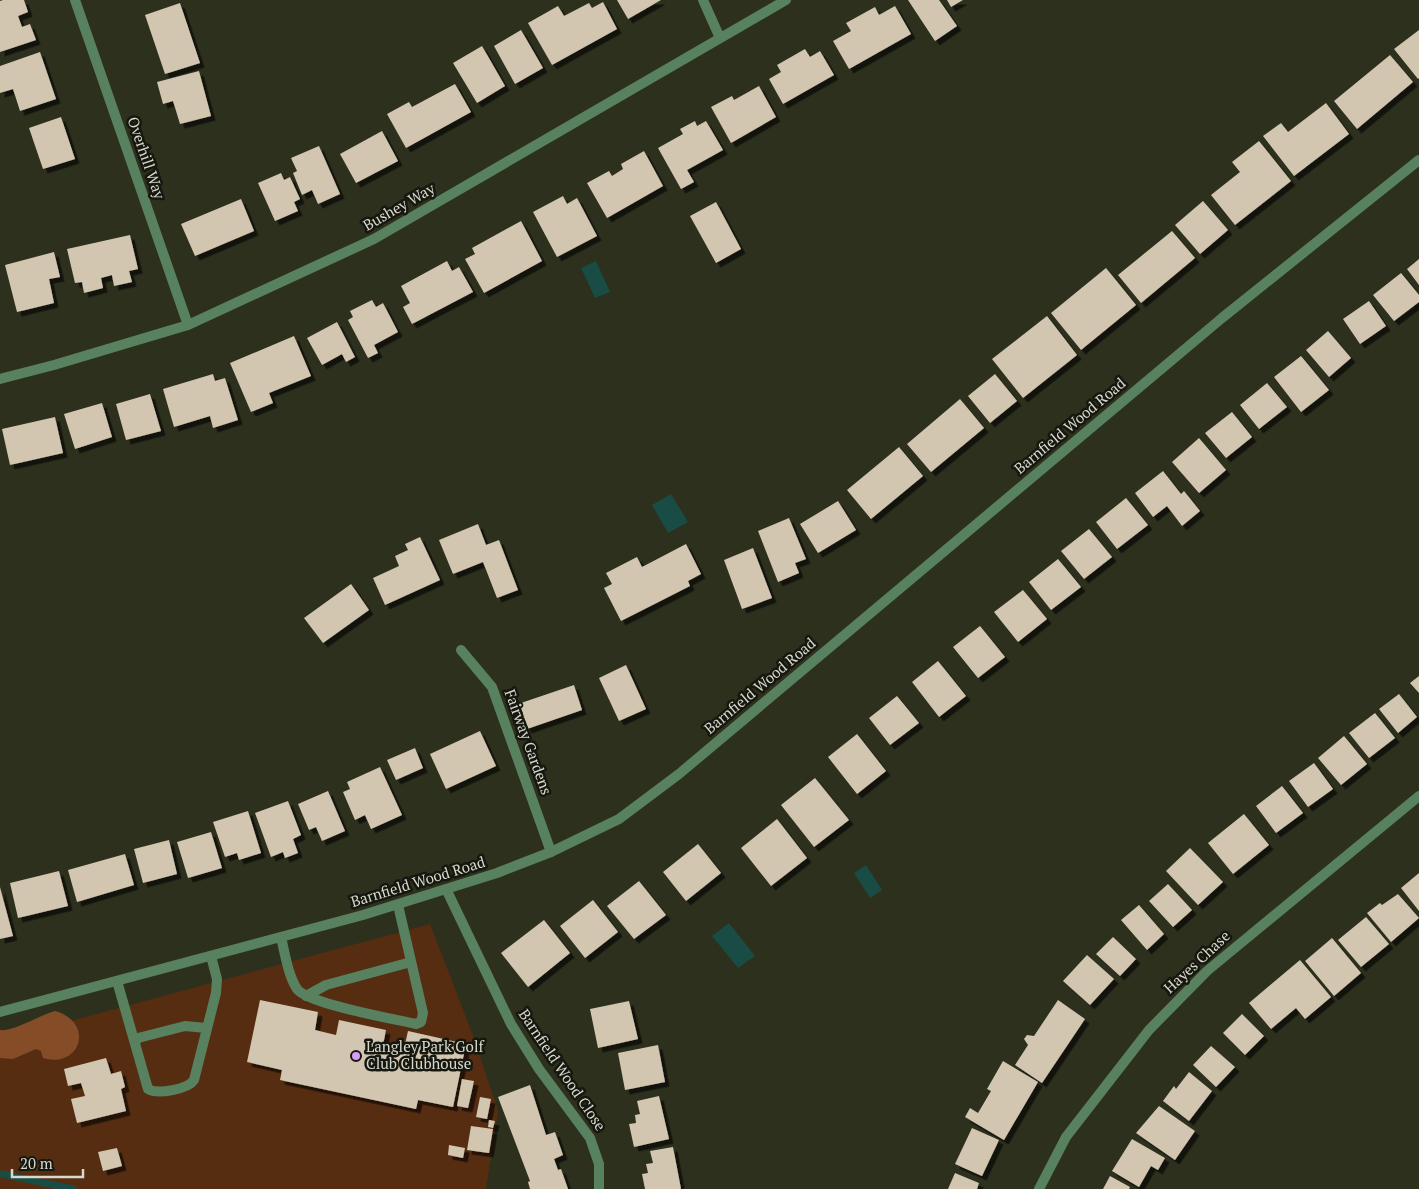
<svg xmlns="http://www.w3.org/2000/svg" width="1419" height="1189" font-family="'PT Serif',serif">
<defs>
<filter id="shadow"><feDropShadow dx="4.5" dy="4.5" stdDeviation="0" flood-color="#0009"/></filter>
</defs>
<rect width="100%" height="100%" fill="#2d301d"/>
<path fill="#572d12" d="M 430,924 L 475,1041 L 498,1111 L 486,1189 L 0,1189 L 0,1040 Z"/>
<path fill="#854c28" d="M 55,1011 C 95,1022 81,1069 43,1058 L 41,1051 L 36,1049 L 13,1059 L 0,1058 L 0,1030 C 13,1032 40,1015 55,1011 Z"/>
<path fill="#194c44" d="M 596,261 L 610,292 L 595,298 L 581,268 Z
M 671,494 L 688,522 L 668,533 L 652,505 Z
M 866,865 L 882,890 L 870,898 L 854,873 Z
M 729,923 L 755,956 L 738,968 L 712,936 Z"/>
<g fill="none" stroke-linecap="round" stroke-linejoin="round">
<path stroke="#194c44" stroke-width="7" d="M 2,1174 L 73,1189"/>
</g>
<path fill="#d2c6b0" filter="url(#shadow)" d="M 3,0 L 24,0 L 28,12 L 18,16 L 22,27 L 30,24 L 36,40 L 0,52 L 0,1 Z
M 617,0 L 661,0 L 628,19 Z
M 908,0 L 939,0 L 957,26 L 935,41 Z
M 947,0 L 963,0 L 951,7 Z
M 603,2 L 617,29 L 552,65 L 528,23 L 558,6 L 564,16 L 589,3 L 592,8 Z
M 180,3 L 200,63 L 165,74 L 145,15 Z
M 895,6 L 911,34 L 849,69 L 833,41 L 851,31 L 846,23 L 875,7 L 879,15 Z
M 521,30 L 543,68 L 515,84 L 494,46 Z
M 1419,30 L 1419,78 L 1418,79 L 1394,49 Z
M 482,46 L 505,86 L 477,103 L 453,63 Z
M 805,49 L 810,57 L 820,51 L 834,75 L 783,104 L 769,79 L 781,72 L 777,65 Z
M 40,52 L 56,99 L 20,111 L 13,89 L 0,93 L 0,66 Z
M 1390,55 L 1413,82 L 1357,129 L 1334,101 Z
M 199,71 L 211,116 L 180,124 L 173,101 L 163,104 L 157,82 Z
M 455,84 L 471,112 L 406,148 L 387,114 L 409,102 L 412,107 Z
M 759,86 L 776,117 L 731,143 L 711,107 L 732,96 L 734,100 Z
M 1326,103 L 1349,134 L 1294,176 L 1263,136 L 1281,123 L 1288,132 Z
M 61,117 L 75,159 L 43,169 L 29,128 Z
M 695,121 L 697,126 L 706,121 L 723,150 L 687,170 L 694,182 L 681,189 L 658,148 L 683,134 L 680,129 Z
M 382,131 L 398,161 L 356,183 L 340,154 Z
M 1259,141 L 1291,181 L 1235,225 L 1211,195 L 1240,172 L 1232,162 Z
M 319,146 L 340,194 L 318,204 L 312,190 L 302,195 L 293,173 L 297,171 L 291,158 Z
M 644,151 L 663,186 L 607,218 L 587,183 L 609,171 L 612,176 L 623,169 L 621,164 Z
M 281,173 L 284,180 L 290,177 L 300,199 L 294,202 L 298,211 L 275,221 L 258,183 Z
M 563,196 L 567,204 L 577,198 L 597,236 L 557,257 L 533,212 Z
M 241,199 L 254,231 L 195,256 L 181,224 Z
M 1203,201 L 1228,230 L 1200,254 L 1175,225 Z
M 716,202 L 741,249 L 716,263 L 690,216 Z
M 521,221 L 542,261 L 484,293 L 465,259 L 475,254 L 472,248 Z
M 1172,231 L 1195,258 L 1141,303 L 1118,275 Z
M 130,235 L 138,269 L 129,271 L 132,282 L 114,286 L 112,275 L 101,278 L 103,288 L 84,293 L 82,282 L 75,283 L 67,249 Z
M 54,252 L 60,277 L 49,279 L 54,303 L 17,312 L 5,265 Z
M 1419,259 L 1419,285 L 1407,269 Z
M 447,261 L 452,271 L 459,267 L 473,292 L 412,324 L 403,307 L 410,303 L 401,286 Z
M 1106,268 L 1136,305 L 1081,350 L 1051,313 Z
M 1401,273 L 1419,295 L 1419,302 L 1394,321 L 1373,295 Z
M 372,300 L 376,307 L 383,303 L 398,332 L 374,345 L 378,353 L 368,358 L 348,320 L 353,317 L 350,311 Z
M 1369,301 L 1386,326 L 1360,344 L 1343,319 Z
M 1047,316 L 1077,355 L 1023,398 L 992,359 Z
M 337,322 L 355,357 L 346,362 L 342,354 L 322,365 L 307,338 Z
M 1328,331 L 1351,358 L 1329,377 L 1306,350 Z
M 294,336 L 311,376 L 269,393 L 273,403 L 251,412 L 230,363 Z
M 1301,356 L 1329,390 L 1301,412 L 1274,377 Z
M 213,374 L 215,381 L 225,378 L 238,420 L 213,428 L 210,416 L 174,427 L 163,389 Z
M 995,374 L 1017,401 L 990,423 L 968,396 Z
M 1267,383 L 1287,407 L 1259,429 L 1240,405 Z
M 150,394 L 161,431 L 126,440 L 116,404 Z
M 960,399 L 984,428 L 931,472 L 907,444 Z
M 102,403 L 112,437 L 75,449 L 64,414 Z
M 1232,412 L 1252,437 L 1226,458 L 1205,433 Z
M 55,417 L 63,453 L 10,465 L 2,429 Z
M 1199,438 L 1226,470 L 1199,493 L 1172,462 Z
M 899,447 L 923,476 L 871,519 L 847,490 Z
M 1163,471 L 1181,494 L 1184,491 L 1200,511 L 1182,526 L 1167,506 L 1153,517 L 1135,493 Z
M 1126,498 L 1148,525 L 1117,549 L 1096,522 Z
M 838,501 L 856,530 L 818,553 L 800,524 Z
M 789,518 L 806,559 L 795,563 L 799,573 L 778,582 L 758,531 Z
M 478,524 L 486,545 L 499,540 L 518,590 L 497,598 L 483,562 L 453,574 L 439,540 Z
M 1089,529 L 1112,557 L 1084,579 L 1061,551 Z
M 420,537 L 440,580 L 385,605 L 373,578 L 399,566 L 395,556 L 408,550 L 405,544 Z
M 686,544 L 701,574 L 688,581 L 690,586 L 621,621 L 604,588 L 612,584 L 606,573 L 637,557 L 642,567 Z
M 753,548 L 772,598 L 742,609 L 724,560 Z
M 1058,559 L 1081,587 L 1051,610 L 1029,582 Z
M 351,584 L 369,610 L 323,643 L 304,618 Z
M 1023,590 L 1047,619 L 1018,642 L 994,612 Z
M 980,626 L 1005,657 L 978,678 L 953,647 Z
M 938,661 L 966,696 L 939,717 L 912,682 Z
M 626,665 L 646,709 L 619,721 L 599,678 Z
M 1419,676 L 1419,693 L 1410,683 Z
M 574,685 L 582,710 L 527,729 L 518,704 Z
M 1399,694 L 1417,717 L 1398,733 L 1379,709 Z
M 897,696 L 919,723 L 890,745 L 869,718 Z
M 1375,713 L 1395,738 L 1369,758 L 1349,733 Z
M 480,731 L 496,766 L 446,789 L 430,754 Z
M 857,734 L 886,771 L 857,794 L 828,757 Z
M 1344,736 L 1367,764 L 1341,785 L 1318,758 Z
M 415,748 L 423,768 L 396,780 L 387,760 Z
M 1314,763 L 1333,789 L 1308,807 L 1289,781 Z
M 380,767 L 402,815 L 371,829 L 365,815 L 355,820 L 343,792 L 350,789 L 347,782 Z
M 815,778 L 849,820 L 814,847 L 781,805 Z
M 1282,786 L 1303,813 L 1276,833 L 1256,806 Z
M 328,791 L 345,831 L 322,841 L 316,827 L 309,830 L 298,804 Z
M 288,801 L 301,835 L 293,839 L 298,853 L 285,858 L 283,852 L 271,857 L 255,813 Z
M 248,811 L 261,853 L 239,860 L 237,853 L 225,857 L 213,822 Z
M 1244,814 L 1269,845 L 1233,874 L 1208,843 Z
M 777,819 L 807,858 L 771,886 L 741,848 Z
M 211,832 L 222,868 L 188,878 L 177,842 Z
M 169,840 L 177,874 L 143,883 L 134,849 Z
M 698,844 L 721,873 L 686,901 L 663,872 Z
M 1190,848 L 1223,882 L 1198,905 L 1166,871 Z
M 125,854 L 134,885 L 77,902 L 68,870 Z
M 59,871 L 68,906 L 18,918 L 10,883 Z
M 1419,873 L 1419,911 L 1401,888 Z
M 639,881 L 666,915 L 634,939 L 607,906 Z
M 1168,884 L 1192,910 L 1173,927 L 1149,901 Z
M 0,887 L 13,936 L 0,939 Z
M 1398,894 L 1419,918 L 1391,942 L 1367,913 L 1380,903 L 1382,905 Z
M 593,900 L 618,932 L 585,958 L 560,926 Z
M 1139,905 L 1164,934 L 1147,950 L 1121,920 Z
M 1366,917 L 1389,944 L 1361,967 L 1338,940 Z
M 544,920 L 570,953 L 528,987 L 501,953 Z
M 1113,937 L 1136,959 L 1120,976 L 1096,954 Z
M 1332,938 L 1361,973 L 1334,996 L 1305,961 Z
M 1087,955 L 1114,979 L 1090,1005 L 1063,981 Z
M 1300,960 L 1331,997 L 1305,1019 L 1296,1008 L 1271,1029 L 1249,1003 Z
M 260,1000 L 318,1012 L 315,1030 L 336,1035 L 339,1020 L 386,1030 L 383,1045 L 404,1049 L 408,1031 L 466,1044 L 453,1107 L 418,1100 L 416,1109 L 280,1080 L 282,1070 L 247,1062 Z
M 1058,1000 L 1085,1019 L 1042,1083 L 1015,1065 L 1028,1045 L 1024,1039 L 1027,1035 L 1034,1036 Z
M 629,1001 L 638,1039 L 598,1048 L 590,1009 Z
M 1242,1014 L 1264,1036 L 1245,1055 L 1223,1033 Z
M 658,1045 L 665,1082 L 625,1090 L 618,1053 Z
M 1211,1046 L 1235,1067 L 1216,1087 L 1193,1065 Z
M 106,1058 L 111,1074 L 121,1071 L 125,1087 L 121,1089 L 126,1111 L 77,1123 L 71,1099 L 85,1096 L 81,1083 L 68,1086 L 64,1069 Z
M 1003,1061 L 1038,1082 L 1004,1140 L 965,1117 L 970,1108 L 978,1113 L 991,1091 L 987,1089 Z
M 1189,1072 L 1212,1091 L 1189,1121 L 1163,1101 L 1174,1086 L 1176,1089 Z
M 462,1079 L 474,1081 L 468,1108 L 457,1106 Z
M 530,1085 L 546,1135 L 555,1132 L 563,1155 L 554,1159 L 558,1170 L 561,1169 L 568,1189 L 530,1189 L 528,1182 L 530,1181 L 498,1097 Z
M 659,1096 L 669,1139 L 634,1147 L 629,1124 L 636,1123 L 635,1115 L 640,1114 L 637,1101 Z
M 480,1097 L 491,1099 L 487,1119 L 476,1117 Z
M 1159,1106 L 1195,1131 L 1175,1160 L 1136,1133 Z
M 489,1120 L 495,1121 L 493,1128 L 488,1127 Z
M 471,1126 L 493,1129 L 489,1153 L 467,1150 Z
M 972,1128 L 999,1140 L 982,1176 L 955,1164 Z
M 1132,1139 L 1165,1158 L 1158,1170 L 1151,1166 L 1139,1187 L 1112,1171 Z
M 449,1145 L 465,1148 L 463,1158 L 448,1155 Z
M 673,1147 L 681,1189 L 645,1189 L 642,1174 L 648,1173 L 646,1164 L 653,1163 L 650,1151 Z
M 117,1148 L 122,1166 L 103,1171 L 98,1152 Z
M 955,1173 L 979,1183 L 977,1189 L 948,1189 Z
M 1110,1176 L 1130,1187 L 1129,1189 L 1103,1189 Z"/>
<g fill="none" stroke-linecap="round" stroke-linejoin="round">
<path stroke="#58815f" stroke-width="10" d="M 281,937 C 285,954 288,975 297,989 C 308,1004 394,1019 416,1024 L 421,1022 L 423,1013 L 398,905
M 117,981 L 148,1089 C 158,1095 188,1089 194,1080 L 216,993 L 217,979 L 211,956
M 306,996 L 326,985 L 411,962
M 135,1043 L 138,1038 L 185,1026 L 206,1028"/>
<path stroke="#58815f" stroke-width="10" d="M 75,0 L 188,325
M 703,0 L 720,38
M 0,379 L 54,365 L 188,325 L 374,239 L 786,0
M 461,650 L 492,687 L 551,852
M 447,891 L 511,1024 L 539,1069 L 590,1138 L 599,1164 L 599,1189
M 1039,1189 L 1066,1137 L 1149,1030 L 1207,971 L 1419,796"/>
<path stroke="#58815f" stroke-width="10" d="M 0,1012 L 363,915 L 497,873 L 551,852 L 619,819 L 679,774 L 1222,318 L 1419,160"/>
</g>
<circle fill="#d79bf9" stroke="#16170f" stroke-width="2" cx="356" cy="1056" r="5"/>
<g text-anchor="middle" stroke-width="5" stroke-linejoin="round" paint-order="stroke">
<g font-size="15" fill="#d7d9cd" stroke="#16170f">
<text transform="translate(146 158) rotate(71)" y="5">Overhill Way</text>
<text transform="translate(399 207) rotate(-30)" y="5">Bushey Way</text>
<text transform="translate(1070 426) rotate(-40)" y="5">Barnfield Wood Road</text>
<text transform="translate(760 686) rotate(-40)" y="5">Barnfield Wood Road</text>
<text transform="translate(528 742) rotate(70)" y="5">Fairway Gardens</text>
<text transform="translate(418 882) rotate(-17)" y="5">Barnfield Wood Road</text>
<text transform="translate(1197 962) rotate(-43)" y="5">Hayes Chase</text>
<text transform="translate(562 1070) rotate(56)" y="5">Barnfield Wood Close</text>
</g>
<g font-size="15" fill="#d7d9cd" stroke="#16170f" text-anchor="start">
<text x="366" y="1052">Langley Park Golf<tspan x="366" dy="17">Club Clubhouse</tspan></text>
</g>
</g>
<path d="M12 1169v8h71v-8" fill="none" stroke="#d7d9cd" stroke-width="2.5"/>
<text x="20" y="1169" font-size="15" fill="#d7d9cd" stroke="#16170f" stroke-width="4" paint-order="stroke">20 m</text>
</svg>
